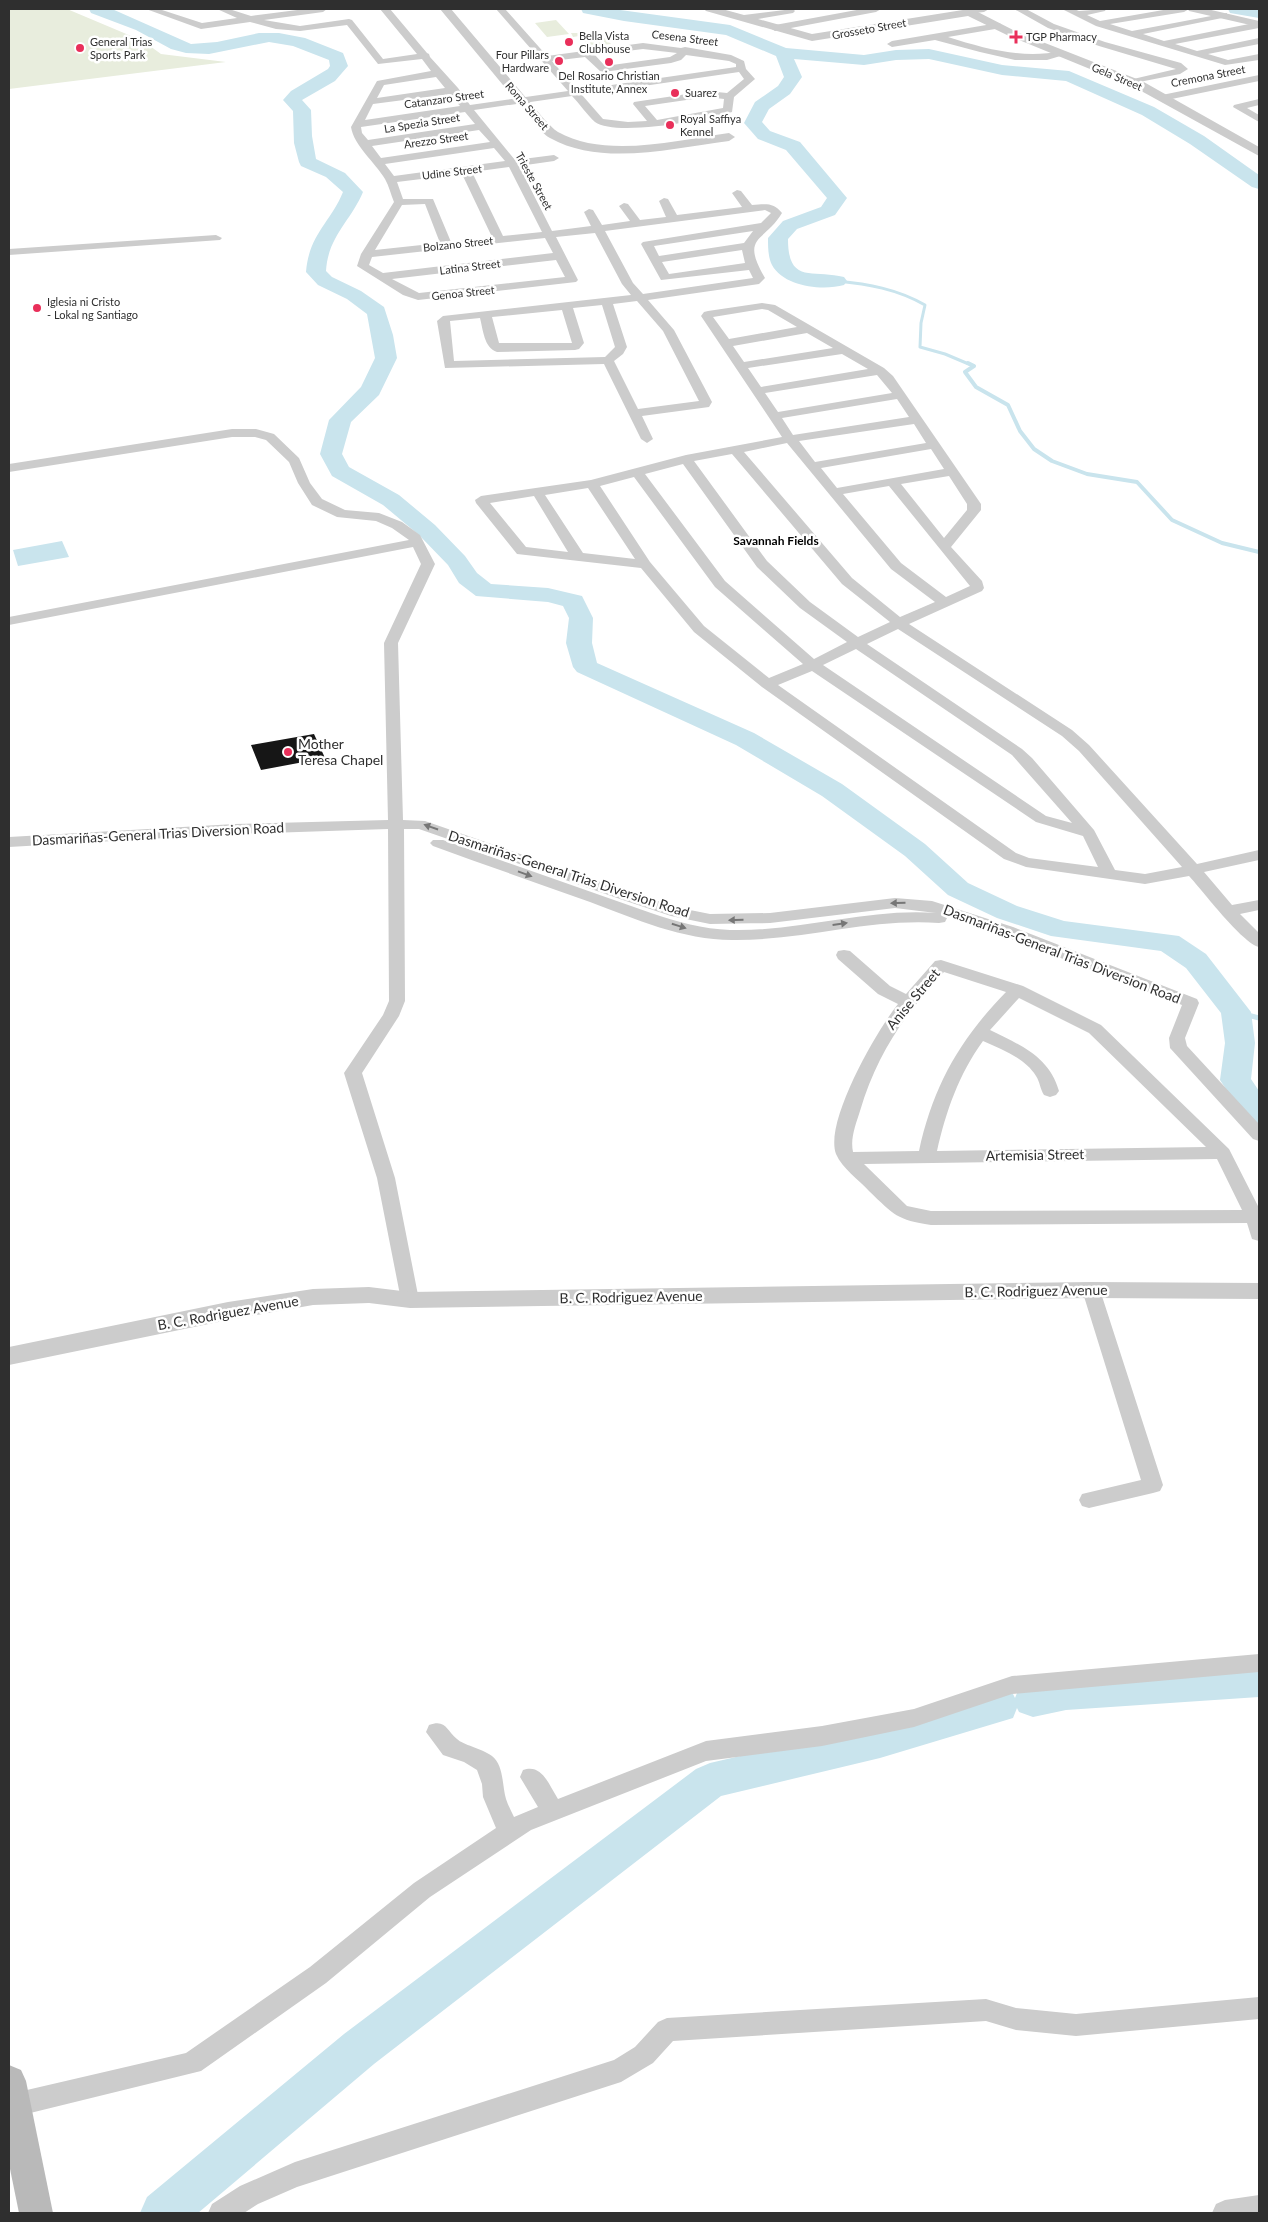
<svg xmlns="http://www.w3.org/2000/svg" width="1268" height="2222" font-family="Lato,sans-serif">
<rect width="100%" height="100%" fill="#fff"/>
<path fill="#e8eddd" d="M 9,9 L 67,9 L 143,41 L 161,54 L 226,62 L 9,89 Z
M 556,20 L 569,34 L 547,37 L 535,23 Z
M 571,33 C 586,33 601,31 611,44 L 589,46 L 579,36 L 573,37 Z"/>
<path fill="#c9e4ed" d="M 62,541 L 69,557 L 18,566 L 13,550 Z"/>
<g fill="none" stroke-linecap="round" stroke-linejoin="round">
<path stroke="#c9e4ed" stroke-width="3" d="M 837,281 C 868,284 897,289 925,305 L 921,323 L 920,347 L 945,354 L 971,365"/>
<path stroke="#c9e4ed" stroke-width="4" d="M 968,363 L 974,366 L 965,372 L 976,387 L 1008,405 L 1020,431 L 1034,449 L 1052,461 L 1087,474 L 1137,482 L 1172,520 L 1222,543 L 1259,552"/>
<path stroke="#c9e4ed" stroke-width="5" d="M 1236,1012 L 1259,1018"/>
<path fill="#c9e4ed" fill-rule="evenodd" d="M 89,9 L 112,9 L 191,44 L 217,42 L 259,33 L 279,33 L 305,38 L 343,53 L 348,66 L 335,81 L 302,100 L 311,110 L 312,136 L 316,159 L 345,173 L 363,192 C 351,221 328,236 326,271 L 332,277 L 361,291 L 384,307 L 393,335 L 397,358 L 379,395 L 351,422 L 342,454 L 349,467 L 399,495 L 435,525 L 465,556 L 477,573 L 491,584 L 548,588 L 582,596 L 593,618 L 592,643 L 597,663 L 754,733 L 842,784 L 925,844 L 968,883 L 1017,906 L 1064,921 L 1179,936 L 1206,954 L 1251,1012 L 1255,1043 L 1251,1079 L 1259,1091 L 1259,1125 L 1248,1122 L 1220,1080 L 1225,1043 L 1221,1013 L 1186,968 L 1161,951 L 1051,936 L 997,918 L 948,895 L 905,856 L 822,796 L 736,745 L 577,672 L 573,667 L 566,643 L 569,618 L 563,606 L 548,602 L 476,596 L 459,583 L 448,565 L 419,535 L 383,505 L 332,476 L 320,454 L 329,420 L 361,387 L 375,358 L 367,314 L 347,299 L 318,285 L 306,272 C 309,234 331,222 343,192 L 326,177 L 301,166 L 299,162 L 294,143 L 293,111 L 283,100 L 291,91 L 328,69 L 330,66 L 329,60 L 293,46 L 269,42 L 209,54 L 186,53 L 171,49 L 136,30 L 91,13 Z
M 581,9 L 613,9 L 730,25 L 786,48 L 864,55 L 896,50 L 929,49 L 1002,65 L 1069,71 L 1154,107 L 1204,136 L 1259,175 L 1259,189 L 1252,187 L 1190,144 L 1142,115 L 1066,81 L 1002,75 L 929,59 L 896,60 L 864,65 L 794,59 L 802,77 L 790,94 L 769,109 L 762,122 L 770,131 L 800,142 L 847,198 L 835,215 L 797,229 L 788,239 C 788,285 813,269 844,277 L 847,281 L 844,285 C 823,291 784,287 772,265 C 768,257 768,247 768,238 L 783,221 L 821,207 L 827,198 L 786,150 L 758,139 L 744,123 L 755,102 L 778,86 L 784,77 L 776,56 L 726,35 L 624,21 L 583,13 Z
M 1228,9 L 1259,9 L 1259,18 L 1230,13 Z
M 1259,1665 L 1259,1697 L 1066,1710 L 1033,1717 L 1019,1712 L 1017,1708 L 1013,1718 L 880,1758 L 721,1796 L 374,2064 L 198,2213 L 140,2213 L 147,2197 L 344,2034 L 696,1769 L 710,1763 L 880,1724 L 999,1689 L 1013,1694 L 1015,1698 L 1019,1688 L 1066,1676 Z"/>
</g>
<path fill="#161616" d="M 314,734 L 325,758 L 261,770 L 251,745 Z"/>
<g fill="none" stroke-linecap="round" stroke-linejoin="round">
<path fill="#ccc" fill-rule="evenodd" d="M 146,9 L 159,9 L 202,23 L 237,18 L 217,9 L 229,9 L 251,16 L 305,9 L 327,9 L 323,12 L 264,20 L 300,26 L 349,19 L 352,20 L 383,59 L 417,54 L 380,9 L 390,9 L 427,53 L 429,54 L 430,57 L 458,88 L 470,105 L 568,91 L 496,9 L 505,9 L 547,56 L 643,43 L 681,48 L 685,47 L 731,55 L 744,61 L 746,69 L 755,79 L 734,97 L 732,112 C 708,120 615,137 595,122 C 587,115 580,104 572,96 L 474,110 L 515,160 L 554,155 L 559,158 L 554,161 L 519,166 L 552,231 L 591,226 L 584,212 L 589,209 L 593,210 L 602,225 L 630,221 L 619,206 L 624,203 L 628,204 L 640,220 L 666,217 L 659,201 L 664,198 L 668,199 L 677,215 L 742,207 L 732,193 L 737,190 L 741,191 L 752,205 C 765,204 774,202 782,213 C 764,243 740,235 765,278 L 759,284 L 648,300 L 674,330 L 712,402 L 709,407 L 642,416 L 653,439 L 647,443 L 641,439 L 604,364 L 445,368 L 437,321 L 443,316 L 631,295 L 622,284 L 595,233 L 556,237 L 578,280 L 576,282 L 418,300 L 403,295 L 357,266 L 361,254 L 394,202 C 391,195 389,186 385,179 C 375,162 354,146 351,127 L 377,81 L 431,71 L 422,59 L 378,64 L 347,25 L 300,31 L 276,29 L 250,22 L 201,29 ZM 643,49 L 677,53 L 670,57 L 605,66 L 595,55 ZM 686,55 L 729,61 L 736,64 L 736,67 L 577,90 L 552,61 L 585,57 L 600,71 L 603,72 L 671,63 L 681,60 ZM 739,72 L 744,79 L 727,93 L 707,91 L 634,102 L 633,104 L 647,121 L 628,122 L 603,119 L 582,95 ZM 436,77 L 445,88 L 377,98 L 384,85 ZM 450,94 L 460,106 L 365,120 L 373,104 ZM 707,97 L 724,99 L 723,108 L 657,120 L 645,106 ZM 465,112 L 475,124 L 368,140 L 362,133 L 361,127 ZM 479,130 L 490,142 L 381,158 L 372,146 ZM 494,148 L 505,161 L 394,176 L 385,164 ZM 509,167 L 542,232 L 503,236 L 472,172 ZM 462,174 L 492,237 L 451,242 L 433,199 L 403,199 L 397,182 ZM 425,204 L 440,243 L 375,250 L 402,205 ZM 765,210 L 771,213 L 761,223 L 643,242 L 641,244 L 661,280 L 749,270 L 753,278 L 643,294 L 633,283 L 605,231 ZM 753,231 L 744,243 L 659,256 L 654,246 ZM 545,238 L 553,253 L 383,273 L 369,265 L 372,257 ZM 742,250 L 745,263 L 669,274 L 662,262 ZM 556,260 L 565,277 L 419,293 L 392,279 ZM 637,301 L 663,331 L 699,401 L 638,409 L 614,361 L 623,354 L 627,347 L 613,304 ZM 602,305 L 615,347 L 605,357 L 454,361 L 450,321 L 480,318 C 483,329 484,348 497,352 L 575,350 L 579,349 L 584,343 L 573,308 ZM 562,310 L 572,343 L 499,343 L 492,317 Z
M 862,9 L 881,9 L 876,12 L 775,31 L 770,28 L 775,25 Z
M 972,9 L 989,9 L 984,12 L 967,14 L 967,10 Z
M 1014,9 L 1026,9 L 1054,24 L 1105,42 L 1181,63 L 1188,69 L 1180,74 L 1129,84 L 1129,80 L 1176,69 L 1099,46 L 1048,28 Z
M 1062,9 L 1074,9 L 1079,11 L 1106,9 L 1105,11 L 1087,15 L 1100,21 L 1169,9 L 1189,9 L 1184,12 L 1110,24 L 1132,31 L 1227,13 L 1227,17 L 1143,34 L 1164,41 L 1259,22 L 1259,28 L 1175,44 L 1197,51 L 1259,38 L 1259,44 L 1208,54 L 1228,60 L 1259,54 L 1259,60 L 1225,65 L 1096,26 Z
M 998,23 L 1001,24 L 1001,28 L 948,37 C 986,49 1022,59 1062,51 L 1067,54 L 1047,60 L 1015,60 L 980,52 L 935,40 L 892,47 L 887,44 L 892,41 Z
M 1259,75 L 1259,81 L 1162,101 L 1157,98 L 1162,95 Z
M 1259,99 L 1259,105 L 1247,108 L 1259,115 L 1259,122 L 1233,107 L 1234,105 Z
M 216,235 L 222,238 L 220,240 L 9,255 L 9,249 Z
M 762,303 L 775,305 L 884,368 L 893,376 L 981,504 L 981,510 L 951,547 L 982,581 L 984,588 L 982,591 L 909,624 L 1072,730 L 1089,745 L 1197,864 L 1259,850 L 1259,860 L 1204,872 L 1232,905 L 1259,900 L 1259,910 L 1240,914 L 1259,933 L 1259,947 C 1242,943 1203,891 1189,876 L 1145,884 L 1026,867 L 1004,859 L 762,687 L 694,632 L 641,568 L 517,554 L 476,503 L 475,500 L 481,496 L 591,480 L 686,455 L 782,437 L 701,316 L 704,312 L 708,311 ZM 762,309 L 768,310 L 797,327 L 729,339 L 713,317 ZM 807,333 L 833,348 L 744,362 L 733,346 ZM 842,354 L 868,369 L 761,387 L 748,368 ZM 877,375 L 892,393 L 778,412 L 765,393 ZM 897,399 L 909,417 L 793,435 L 782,418 ZM 914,424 L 926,443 L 815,462 L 799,441 ZM 787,443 L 891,569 L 935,602 L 900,617 L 852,578 L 744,452 ZM 931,449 L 944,469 L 837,488 L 821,468 ZM 732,454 L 842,584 L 890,622 L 858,637 L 810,602 L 767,561 L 694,461 ZM 683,464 L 757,567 L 800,608 L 847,642 L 814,659 L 725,581 L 645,474 ZM 949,476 L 967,504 L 967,510 L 944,538 L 901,484 ZM 634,477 L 715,587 L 803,664 L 769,678 L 704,626 L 650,562 L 600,486 ZM 889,486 L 970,586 L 946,597 L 901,563 L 843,494 ZM 588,488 L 635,559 L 583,553 L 545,495 ZM 534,496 L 568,552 L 526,547 L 490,503 ZM 898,629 L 1062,736 L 1079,751 L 1182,867 L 1145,874 L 1115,870 L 1094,830 L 1032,758 L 1022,749 L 867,644 ZM 856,649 L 1012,755 L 1072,823 L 1046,816 L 823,665 ZM 812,671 L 1036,822 L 1083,836 L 1098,867 L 1029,858 L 1016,853 L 778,685 Z
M 232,429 L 256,429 L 274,434 L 299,458 L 310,483 L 322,499 L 345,510 L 379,513 L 402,522 L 420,535 L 435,564 L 398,643 L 403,820 L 425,821 L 632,893 L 680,908 L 710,914 L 770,913 L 895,898 L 932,901 L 1013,927 L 1197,999 L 1199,1003 L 1185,1038 L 1187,1046 L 1259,1124 L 1259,1141 L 1253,1139 L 1170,1048 L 1169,1038 L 1182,1005 L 1001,935 L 946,916 L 947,918 L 945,922 L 939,923 C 869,918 802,941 732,940 C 683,940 635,919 590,902 C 537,883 485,865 433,846 L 430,843 L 433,840 L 443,840 L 651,913 C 677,922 703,929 730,930 C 799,932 866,908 936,913 L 895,908 L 770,923 L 710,924 L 671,916 L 620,899 L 419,829 L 404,829 L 405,1001 L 399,1016 L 362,1073 L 395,1178 L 419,1300 L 417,1305 L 410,1307 L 403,1305 L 401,1300 L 377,1178 L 344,1073 L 383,1015 L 389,1001 L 388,829 L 235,834 L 9,847 L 9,837 L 235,824 L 388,820 L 384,643 L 421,564 L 413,547 L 9,625 L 9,617 L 409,540 L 392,528 L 376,521 L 337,517 L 312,505 L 298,483 L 289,462 L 266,440 L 255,437 L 232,437 L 9,472 L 9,464 Z
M 844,950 L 850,951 L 890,986 L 906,994 L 935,961 L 941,960 L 1023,986 L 1101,1025 L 1229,1149 L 1259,1208 L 1259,1241 L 1252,1239 L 1247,1223 L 931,1225 C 897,1220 894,1215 869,1191 C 859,1180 842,1168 836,1154 C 824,1122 877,1030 898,1004 L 878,994 L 838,959 L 836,955 L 838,951 ZM 944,972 L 1006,992 C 960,1039 933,1086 919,1151 L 853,1152 C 850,1138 856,1124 860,1111 C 877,1054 904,1015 944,972 ZM 1019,998 L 1089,1033 L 1206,1147 L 937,1151 C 946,1111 959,1074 983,1041 C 1001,1049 1025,1058 1036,1076 C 1040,1082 1040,1089 1044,1095 L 1050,1097 L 1056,1095 L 1059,1091 C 1049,1056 1020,1045 990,1030 ZM 1217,1159 L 1242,1210 L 931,1211 L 907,1206 L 864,1164 Z
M 1091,1283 L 1098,1285 L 1100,1290 L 1163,1485 L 1160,1491 L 1153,1493 L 1089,1508 L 1082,1506 L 1079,1500 L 1082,1494 L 1141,1480 L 1082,1290 L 1084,1285 Z
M 1259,1654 L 1259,1672 L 1012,1694 L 914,1727 L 822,1746 L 706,1761 L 531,1830 L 430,1897 L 326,1983 L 201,2071 L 14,2117 L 9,2115 L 9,2095 L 14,2093 L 186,2053 L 310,1967 L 414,1883 L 496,1828 L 483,1797 L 482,1784 L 477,1770 L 464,1762 L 443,1755 L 426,1732 L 429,1725 C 446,1719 446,1730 457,1739 C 463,1745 481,1748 492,1756 C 504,1765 502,1786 506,1799 C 508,1805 511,1811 514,1817 L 538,1807 L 520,1777 L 523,1770 C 542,1763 549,1785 558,1799 L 706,1741 L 822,1726 L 914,1709 L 1012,1676 Z
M 1259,1997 L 1259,2019 L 1076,2036 L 1016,2030 L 986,2021 L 673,2041 L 653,2063 L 621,2082 L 297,2187 L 258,2204 L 244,2213 L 208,2213 L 212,2204 L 240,2186 L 295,2162 L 614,2060 L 635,2047 L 658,2022 L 667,2018 L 986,1999 L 1016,2008 L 1076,2014 Z
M 1259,2195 L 1259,2213 L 1212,2213 L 1216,2204 L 1225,2200 Z"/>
<path fill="#ccc" fill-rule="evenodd" d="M 440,9 L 451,9 L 544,119 C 549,124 553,129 558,132 C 605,159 679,140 729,133 L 735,137 L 729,141 C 673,148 602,167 550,138 C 544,135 540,129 536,125 Z
M 704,9 L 722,9 L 744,15 L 793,9 L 795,11 L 793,13 L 758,19 L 812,34 L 969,9 L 974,10 L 1017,32 L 1142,81 L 1259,147 L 1259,156 L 1134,87 L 1009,36 L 968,16 L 812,41 L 706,11 Z
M 1188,9 L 1207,9 L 1259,21 L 1259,27 L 1189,11 Z
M 1091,1282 L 1259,1283 L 1259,1299 L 1091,1298 L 410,1308 L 369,1303 L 313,1305 L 228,1320 L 9,1365 L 9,1347 L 228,1302 L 313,1289 L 369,1287 L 410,1292 Z"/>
<path fill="#b9b9b9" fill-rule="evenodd" d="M 9,2065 L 21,2070 L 26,2081 L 53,2213 L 19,2213 L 9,2164 Z"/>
</g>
<defs><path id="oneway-solid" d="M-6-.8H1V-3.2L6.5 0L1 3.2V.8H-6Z" transform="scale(1.25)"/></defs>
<g fill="#767676">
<use href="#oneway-solid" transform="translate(431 827) rotate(-161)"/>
<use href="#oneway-solid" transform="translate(525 874) rotate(20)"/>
<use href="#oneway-solid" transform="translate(898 903) rotate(178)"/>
<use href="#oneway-solid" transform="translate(736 920) rotate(179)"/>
<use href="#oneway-solid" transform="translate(840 924) rotate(-8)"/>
<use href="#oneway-solid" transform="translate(679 926) rotate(17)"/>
</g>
<g fill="#e92f5a" stroke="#fff" stroke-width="2">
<path d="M1013.5 29.5h5v5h5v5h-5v5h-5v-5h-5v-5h5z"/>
<circle cx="569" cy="42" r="5"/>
<circle cx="80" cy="48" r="5"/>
<circle cx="559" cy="61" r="5"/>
<circle cx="609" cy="62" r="5"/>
<circle cx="675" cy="93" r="5"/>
<circle cx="670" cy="125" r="5"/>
<circle cx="37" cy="308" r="5"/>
<circle cx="288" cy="752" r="5"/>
</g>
<g text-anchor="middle" stroke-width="5" stroke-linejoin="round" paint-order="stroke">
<g font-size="11" fill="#2f2f2f" stroke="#fff">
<text transform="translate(869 29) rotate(-10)" y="4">Grosseto Street</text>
<text transform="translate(685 38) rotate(7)" y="4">Cesena Street</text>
<text transform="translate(1208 76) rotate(-11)" y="4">Cremona Street</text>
<text transform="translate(1117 77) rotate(23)" y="4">Gela Street</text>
<text transform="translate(444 99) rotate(-8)" y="4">Catanzaro Street</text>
<text transform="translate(527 106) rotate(49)" y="4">Roma Street</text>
<text transform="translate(422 123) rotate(-9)" y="4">La Spezia Street</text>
<text transform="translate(436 140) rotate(-8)" y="4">Arezzo Street</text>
<text transform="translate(452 172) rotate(-7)" y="4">Udine Street</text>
<text transform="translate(534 181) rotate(61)" y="4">Trieste Street</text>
<text transform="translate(458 244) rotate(-6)" y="4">Bolzano Street</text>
<text transform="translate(470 267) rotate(-7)" y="4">Latina Street</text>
<text transform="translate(463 293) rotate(-6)" y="4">Genoa Street</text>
</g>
<g font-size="11" fill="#2f2f2f" stroke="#fff" text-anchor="start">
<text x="579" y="40">Bella Vista<tspan x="579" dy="13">Clubhouse</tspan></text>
<text x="1026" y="41">TGP Pharmacy</text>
<text x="90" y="46">General Trias<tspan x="90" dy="13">Sports Park</tspan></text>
<text x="549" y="59" text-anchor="end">Four Pillars<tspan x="549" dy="13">Hardware</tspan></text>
<text x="609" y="80" text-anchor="middle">Del Rosario Christian<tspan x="609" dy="13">Institute, Annex</tspan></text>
<text x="685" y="97">Suarez</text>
<text x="680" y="123">Royal Saffiya<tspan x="680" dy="13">Kennel</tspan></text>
<text x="47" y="306">Iglesia ni Cristo<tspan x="47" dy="13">- Lokal ng Santiago</tspan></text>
</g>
<g font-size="12" font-weight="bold" fill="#000" stroke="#fff">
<text x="776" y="545">Savannah Fields</text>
</g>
<g font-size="14" fill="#2f2f2f" stroke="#fff" text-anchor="start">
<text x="298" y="749">Mother<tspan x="298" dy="16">Teresa Chapel</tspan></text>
</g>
<g font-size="14" fill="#2f2f2f" stroke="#fff">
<text transform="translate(158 834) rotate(-3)" y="5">Dasmariñas-General Trias Diversion Road</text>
<text transform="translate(569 874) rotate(18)" y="5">Dasmariñas-General Trias Diversion Road</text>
<text transform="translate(1062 954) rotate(21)" y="5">Dasmariñas-General Trias Diversion Road</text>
<text transform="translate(913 999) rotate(-50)" y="5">Anise Street</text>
<text transform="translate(1035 1155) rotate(-1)" y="5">Artemisia Street</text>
<text transform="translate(1036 1291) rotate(-1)" y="5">B. C. Rodriguez Avenue</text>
<text transform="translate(631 1297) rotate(-1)" y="5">B. C. Rodriguez Avenue</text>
<text transform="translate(228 1313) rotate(-10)" y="5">B. C. Rodriguez Avenue</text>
</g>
</g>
<rect width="1268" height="2222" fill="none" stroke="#2f2f2f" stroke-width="20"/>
</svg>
